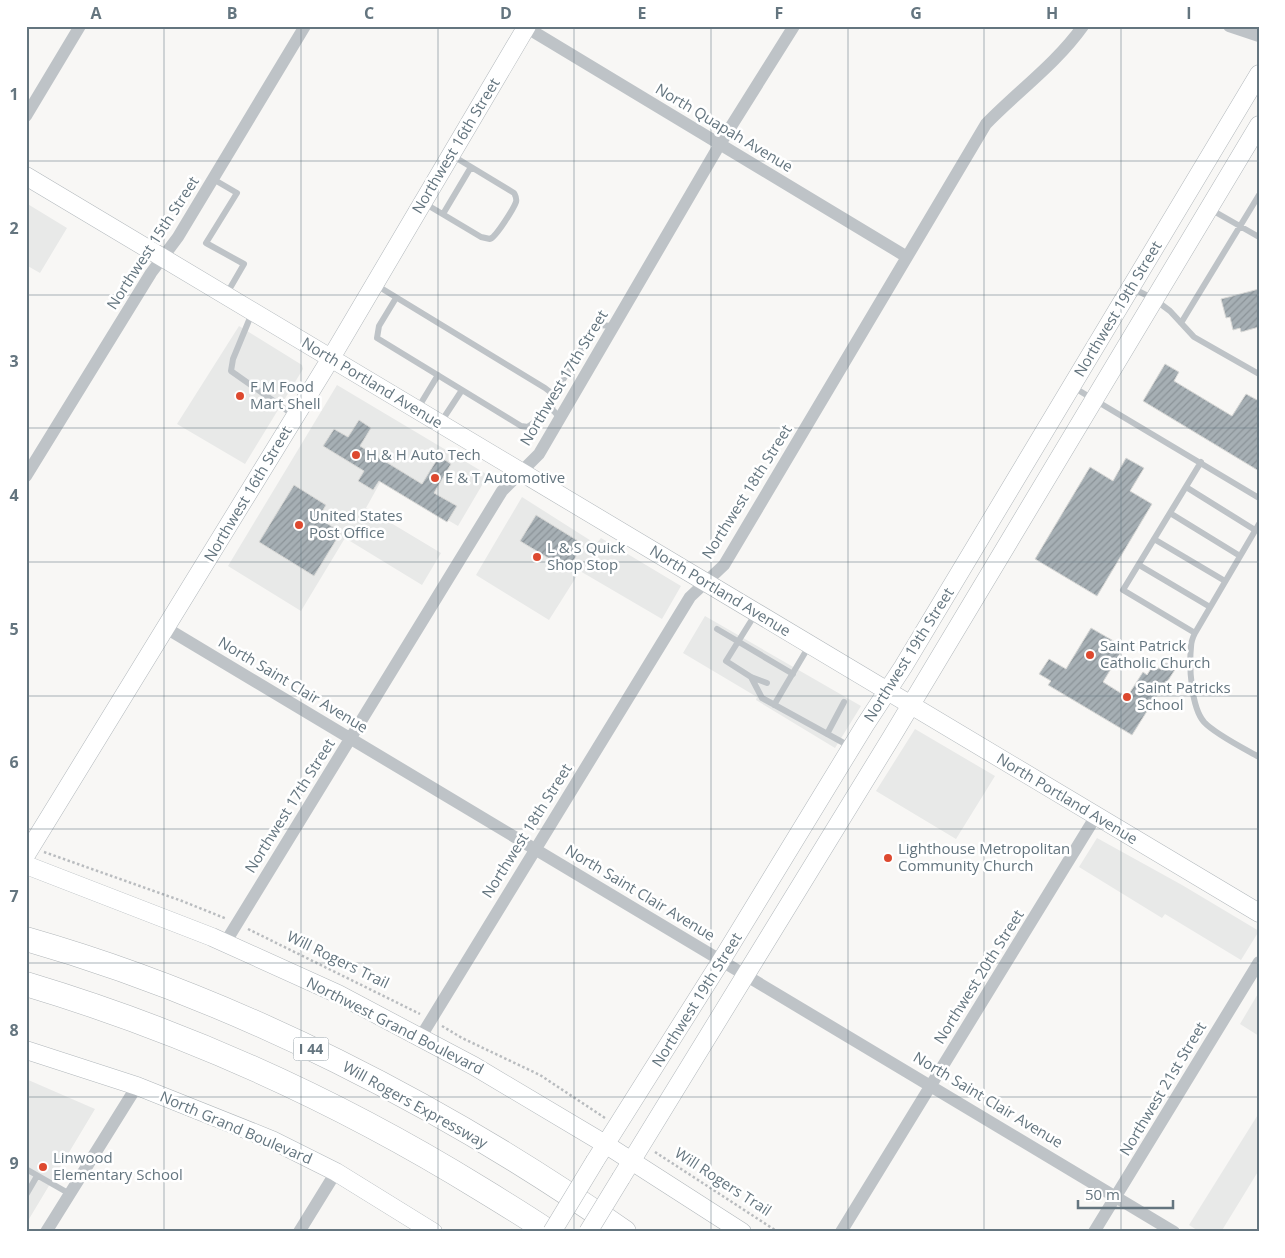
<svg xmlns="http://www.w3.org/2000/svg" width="1285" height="1258" font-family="'Open Sans',sans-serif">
<defs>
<pattern id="building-hatch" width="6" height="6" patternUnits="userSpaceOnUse" patternTransform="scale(1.25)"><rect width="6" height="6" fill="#a6afb4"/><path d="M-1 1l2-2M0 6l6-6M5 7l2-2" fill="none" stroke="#8b9398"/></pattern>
</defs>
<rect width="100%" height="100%" fill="#f8f7f5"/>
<path fill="#e8e9e8" d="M 26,203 L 67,228 L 40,273 L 26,265 Z
M 239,326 L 302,365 L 303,369 L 245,464 L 177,424 Z
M 337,385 L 488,475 L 458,526 L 381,481 L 366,508 L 441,553 L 422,585 L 345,538 L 301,611 L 228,566 Z
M 522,497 L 596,544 L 601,538 L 681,586 L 662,619 L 580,571 L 549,620 L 476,575 Z
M 705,616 L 861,706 L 835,748 L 756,700 L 757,697 L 683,653 Z
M 915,729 L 995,776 L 956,839 L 876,791 Z
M 1097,838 L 1182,885 L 1259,931 L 1241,960 L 1165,914 L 1162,918 L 1079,867 Z
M 1259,992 L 1259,1036 L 1240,1024 Z
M 26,1079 L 95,1109 L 26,1224 Z
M 1259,1113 L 1259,1170 L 1221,1232 L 1200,1232 L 1189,1225 Z"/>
<path fill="url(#building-hatch)" stroke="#d9d9d7" d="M 1259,289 L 1259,327 L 1241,332 L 1240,328 L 1233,330 L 1230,317 L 1226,318 L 1221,299 Z
M 1165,364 L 1179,372 L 1174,381 L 1232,416 L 1246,394 L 1259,401 L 1259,471 L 1143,401 Z
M 359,420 L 371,428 L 360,446 L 422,484 L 439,456 L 451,464 L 434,493 L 457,506 L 447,522 L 379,481 L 373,490 L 358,481 L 364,471 L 323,446 L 334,429 L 348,437 Z
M 1126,458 L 1144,468 L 1130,491 L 1152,504 L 1097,596 L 1035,559 L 1090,467 L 1113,481 Z
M 294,485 L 326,505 L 318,518 L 341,532 L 314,576 L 259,542 Z
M 536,515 L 583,544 L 568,570 L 520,541 Z
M 1091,628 L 1124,647 L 1103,682 L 1127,697 L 1143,672 L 1147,675 L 1153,665 L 1162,670 L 1166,663 L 1176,668 L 1167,682 L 1166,681 L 1132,735 L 1048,685 L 1051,681 L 1039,674 L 1049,659 L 1066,669 Z"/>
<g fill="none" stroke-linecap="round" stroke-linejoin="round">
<g stroke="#b1b7bb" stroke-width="19">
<path id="secondary" d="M 26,176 L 1259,913
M 26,855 L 331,358 L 527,26
M 26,865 L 212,937 L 338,994 L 474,1066 L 605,1144 L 742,1232
M 26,1050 L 137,1086 L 272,1140 L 336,1172 L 433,1232
M 595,1161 L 721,961 L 865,725 L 903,667 L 1259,74
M 621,1178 L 891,738 L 1259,125"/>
</g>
<g stroke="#b2b7ba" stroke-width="25">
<path id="highway" d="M 26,939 C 236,999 446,1107 624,1232
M 26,984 C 186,1032 340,1102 481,1189 C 504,1203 527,1217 549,1232"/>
</g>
<path stroke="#b9bcbf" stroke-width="2.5" stroke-dasharray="2.5 2.5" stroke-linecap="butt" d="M 44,852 L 182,901 L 227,919
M 248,929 L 420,1014
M 442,1026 L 462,1038 L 540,1075 L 605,1118
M 655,1152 L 778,1232"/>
<path stroke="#bec3c7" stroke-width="6" d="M 213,179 L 237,193 L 206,243 L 244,264 L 226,295
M 424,203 L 481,237 L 490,239 C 496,237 514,208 516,202 C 517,198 516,197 514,193 L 453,156
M 1210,209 L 1259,237
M 443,214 L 471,167
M 376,285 L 545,388 L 554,395 L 552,409 L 560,418
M 1132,288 L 1154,299 L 1170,311 L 1194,337 L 1259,374
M 396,298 L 379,326 L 377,338 L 521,426 L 528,427 L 552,409
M 252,313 L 233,359 L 231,371 L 295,416
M 1181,323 L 1259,195
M 1073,387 L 1259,498
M 554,395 L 594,328 L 598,325 L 613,326
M 418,408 L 438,375
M 441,422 L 462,390
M 1186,487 L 1255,530
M 1170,513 L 1240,556
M 1259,524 L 1195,633 C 1193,637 1191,643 1191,647 C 1189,666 1191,707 1204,722 C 1215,734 1243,748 1259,757
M 1154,539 L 1225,581
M 1139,565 L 1210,607
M 756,613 L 726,661 L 751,677 L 767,683
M 717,629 L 793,674
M 1195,633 L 1123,590 L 1201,462
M 751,677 L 762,698 L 851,747
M 774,705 L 809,646
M 827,734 L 844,702
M 26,1169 L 70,1194
M 26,1195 L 37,1176"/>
<path stroke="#bec3c7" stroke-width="12" d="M 524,26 L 907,257
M 1229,26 L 1259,36
M 26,116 L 80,26
M 26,476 L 151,273 L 178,237 L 305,26
M 166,628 L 1174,1232
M 225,943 L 502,491 L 539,454 L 720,144 L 794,26
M 420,1038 L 690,597 L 724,565 L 986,124 C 1018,91 1056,64 1083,26
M 46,1232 L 137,1086
M 299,1232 L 336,1172
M 841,1232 L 1096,816
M 1094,1232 L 1259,962"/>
<use href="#secondary" stroke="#fff" stroke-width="18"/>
<use href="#highway" stroke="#fff" stroke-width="24"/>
<g stroke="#b1b7bb" stroke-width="19" stroke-linecap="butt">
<path id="secondary-bridge" d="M 552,1232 L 595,1161
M 588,1232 L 621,1178"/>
</g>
<use href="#secondary-bridge" stroke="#fff" stroke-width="18"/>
</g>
<path fill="none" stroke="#64757f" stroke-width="1" stroke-opacity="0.55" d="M 164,26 L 164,1232M 301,26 L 301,1232M 438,26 L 438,1232M 574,26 L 574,1232M 711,26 L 711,1232M 848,26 L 848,1232M 984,26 L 984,1232M 1121,26 L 1121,1232M 26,161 L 1259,161M 26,295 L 1259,295M 26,428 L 1259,428M 26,562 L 1259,562M 26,696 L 1259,696M 26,829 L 1259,829M 26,963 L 1259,963M 26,1097 L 1259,1097"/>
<g fill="#dd492f" stroke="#fff" stroke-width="2">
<circle cx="240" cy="396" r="5"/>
<circle cx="356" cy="455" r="5"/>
<circle cx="435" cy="478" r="5"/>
<circle cx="299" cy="525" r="5"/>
<circle cx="537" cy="557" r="5"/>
<circle cx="1090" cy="655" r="5"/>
<circle cx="1127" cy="697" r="5"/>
<circle cx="888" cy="858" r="5"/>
<circle cx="43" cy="1167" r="5"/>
</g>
<g text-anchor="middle" stroke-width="5" stroke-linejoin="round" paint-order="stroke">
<rect fill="#fff" stroke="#929ea5" stroke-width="1" x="293.5" y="1037.5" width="35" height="23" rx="4"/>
<g font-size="14" font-weight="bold" fill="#64757f">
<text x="311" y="1054">I 44</text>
</g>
<g font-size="15" fill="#64757f" stroke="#fff">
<text transform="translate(724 128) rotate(31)" y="5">North Quapah Avenue</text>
<text transform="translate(456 146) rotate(-59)" y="5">Northwest 16th Street</text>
<text transform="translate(153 243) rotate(-57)" y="5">Northwest 15th Street</text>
<text transform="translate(1118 309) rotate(-59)" y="5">Northwest 19th Street</text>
<text transform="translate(564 378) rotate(-59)" y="5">Northwest 17th Street</text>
<text transform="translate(372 383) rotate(31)" y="5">North Portland Avenue</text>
<text transform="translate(747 492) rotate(-58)" y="5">Northwest 18th Street</text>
<text transform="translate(248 494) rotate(-59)" y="5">Northwest 16th Street</text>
<text transform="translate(720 591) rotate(31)" y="5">North Portland Avenue</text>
<text transform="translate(909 655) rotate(-58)" y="5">Northwest 19th Street</text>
<text transform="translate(293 685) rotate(31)" y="5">North Saint Clair Avenue</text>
<text transform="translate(1067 799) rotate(31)" y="5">North Portland Avenue</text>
<text transform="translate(290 806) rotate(-58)" y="5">Northwest 17th Street</text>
<text transform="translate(527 831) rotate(-58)" y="5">Northwest 18th Street</text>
<text transform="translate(640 893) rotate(31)" y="5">North Saint Clair Avenue</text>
<text transform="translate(338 960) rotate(26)" y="5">Will Rogers Trail</text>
<text transform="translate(979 977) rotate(-58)" y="5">Northwest 20th Street</text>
<text transform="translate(697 1000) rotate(-58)" y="5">Northwest 19th Street</text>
<text transform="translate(395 1026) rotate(27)" y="5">Northwest Grand Boulevard</text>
<text transform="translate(1163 1089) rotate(-59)" y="5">Northwest 21st Street</text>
<text transform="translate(988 1100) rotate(31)" y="5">North Saint Clair Avenue</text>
<text transform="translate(415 1105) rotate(29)" y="5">Will Rogers Expressway</text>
<text transform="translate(236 1128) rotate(23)" y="5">North Grand Boulevard</text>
<text transform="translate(723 1182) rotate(33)" y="5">Will Rogers Trail</text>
</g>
<g font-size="15" fill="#64757f" stroke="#fff" text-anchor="start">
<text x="250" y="392">F M Food<tspan x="250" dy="17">Mart Shell</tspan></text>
<text x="366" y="460">H &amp; H Auto Tech</text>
<text x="445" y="483">E &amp; T Automotive</text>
<text x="309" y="521">United States<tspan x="309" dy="17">Post Office</tspan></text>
<text x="547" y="553">L &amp; S Quick<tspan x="547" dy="17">Shop Stop</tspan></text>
<text x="1100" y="651">Saint Patrick<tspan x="1100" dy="17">Catholic Church</tspan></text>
<text x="1137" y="693">Saint Patricks<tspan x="1137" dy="17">School</tspan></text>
<text x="898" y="854">Lighthouse Metropolitan<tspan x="898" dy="17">Community Church</tspan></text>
<text x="53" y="1163">Linwood<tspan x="53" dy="17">Elementary School</tspan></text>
</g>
</g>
<rect width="1285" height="1258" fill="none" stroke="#ffffff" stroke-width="55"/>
<path d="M1078 1200v8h95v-8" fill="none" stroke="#64757f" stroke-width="2.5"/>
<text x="1085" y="1200" font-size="15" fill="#64757f" stroke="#ffffff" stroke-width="4" paint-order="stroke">50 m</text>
<rect x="28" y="28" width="1230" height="1202" fill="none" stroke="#64757f" stroke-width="2"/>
<g font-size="16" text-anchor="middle" font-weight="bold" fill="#64757f">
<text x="96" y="19">A</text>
<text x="232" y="19">B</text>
<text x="369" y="19">C</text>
<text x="506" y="19">D</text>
<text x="642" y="19">E</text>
<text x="779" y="19">F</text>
<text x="916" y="19">G</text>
<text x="1052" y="19">H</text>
<text x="1189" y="19">I</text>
<text x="14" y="100">1</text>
<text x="14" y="234">2</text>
<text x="14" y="367">3</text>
<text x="14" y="501">4</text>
<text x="14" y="635">5</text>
<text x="14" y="768">6</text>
<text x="14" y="902">7</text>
<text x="14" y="1036">8</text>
<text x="14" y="1169">9</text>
</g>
</svg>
